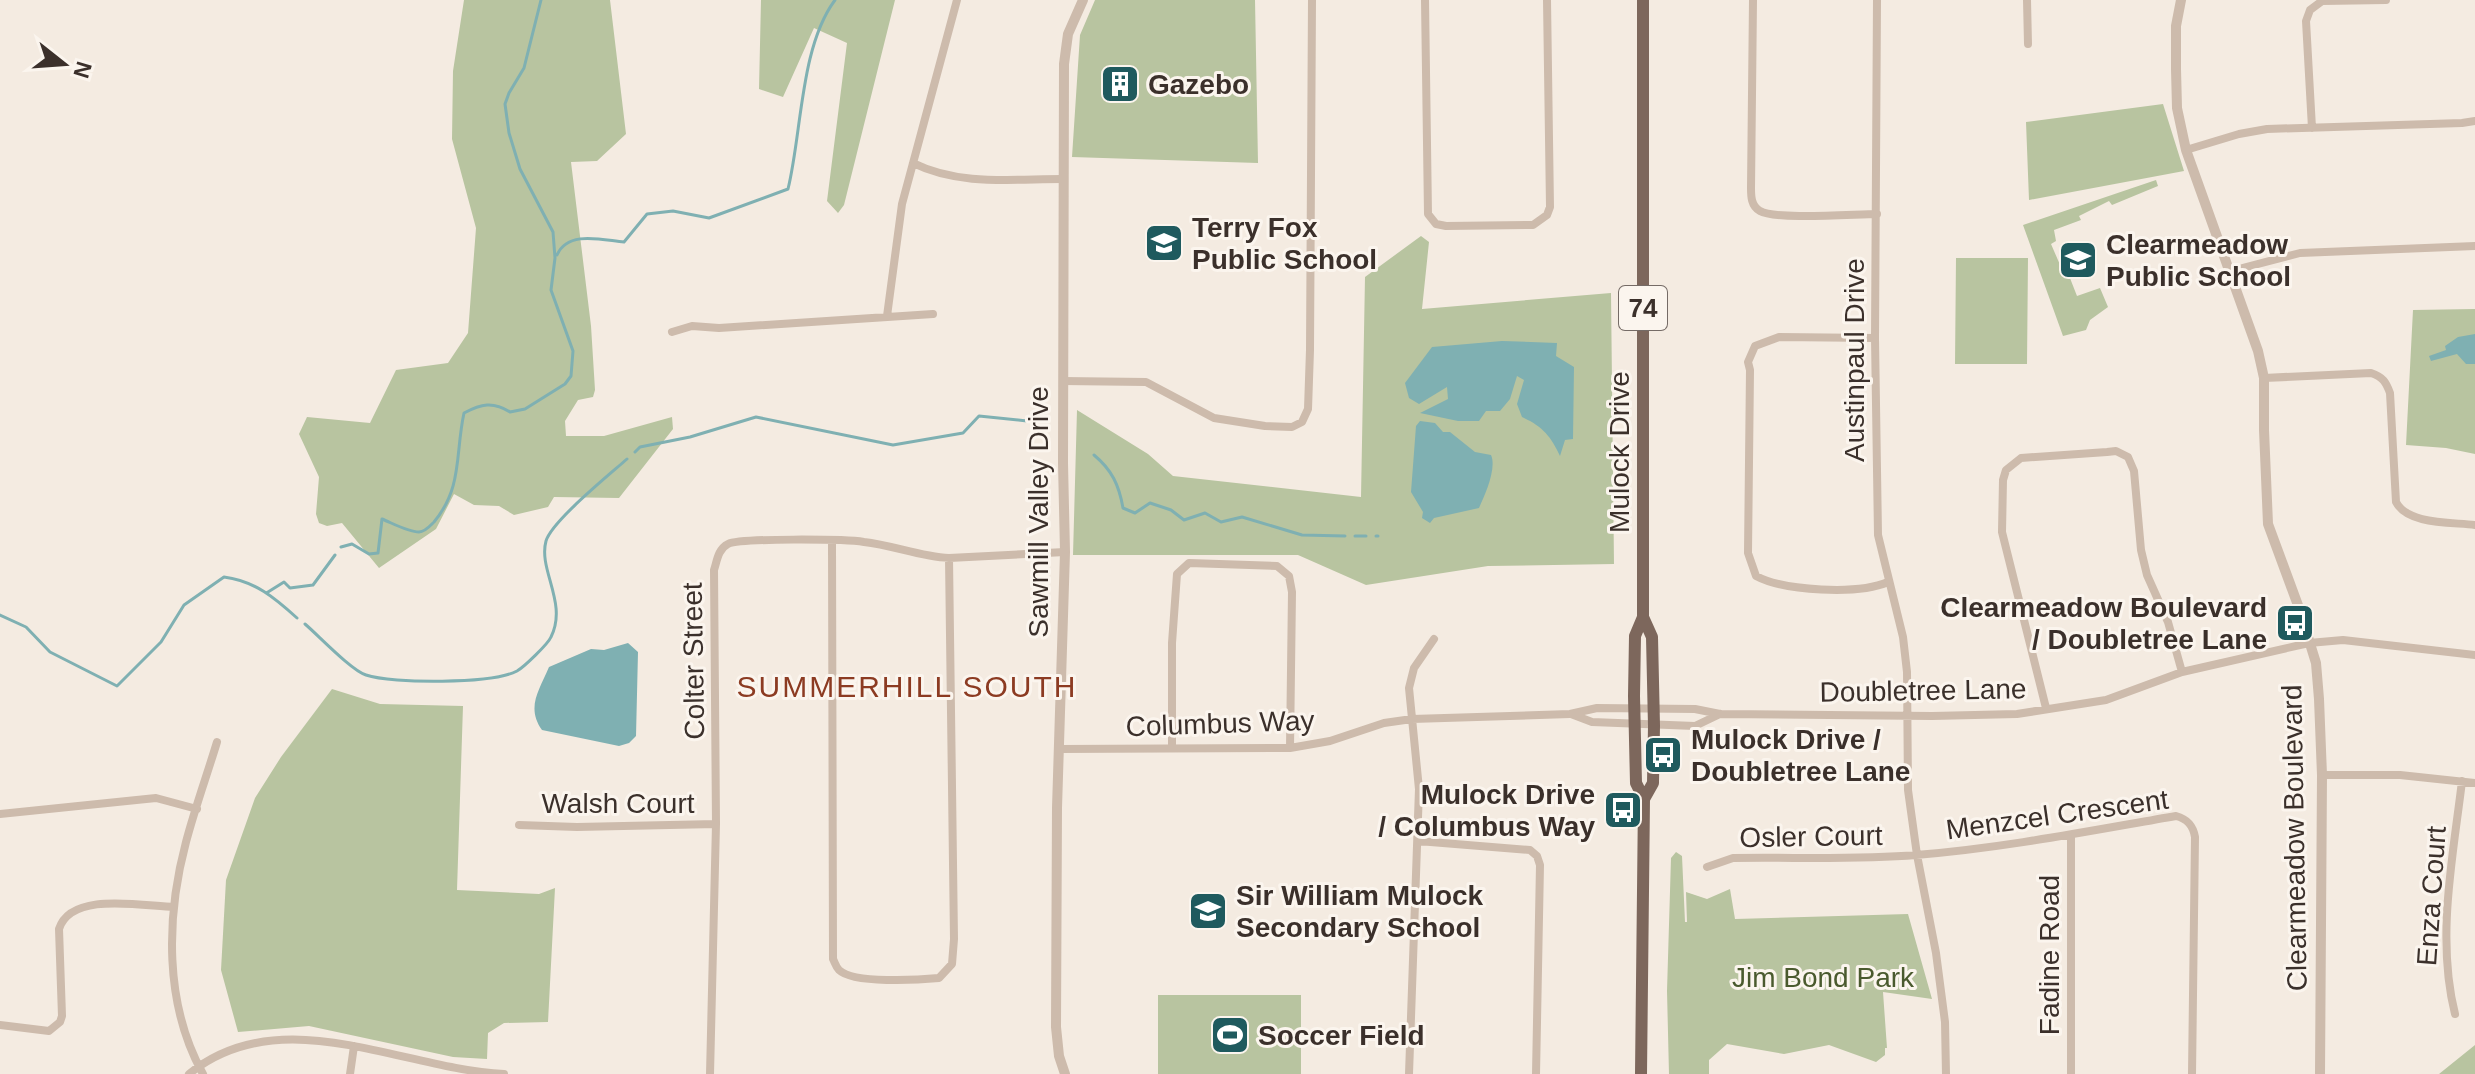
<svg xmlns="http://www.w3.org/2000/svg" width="2475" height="1074" font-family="Helvetica,sans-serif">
<rect width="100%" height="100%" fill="#f4ebe1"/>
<path fill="#b8c4a0" d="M 464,0 L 610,0 L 626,134 L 597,161 L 571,162 L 591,326 L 595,390 L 593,397 L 578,400 L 565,421 L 566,436 L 604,436 L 672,417 L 673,429 L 619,498 L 554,497 L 548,507 L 514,515 L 499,506 L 474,505 L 454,494 L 436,529 L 379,568 L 342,523 L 327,526 L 319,523 L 316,514 L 319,477 L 299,434 L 307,417 L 370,423 L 396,370 L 448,363 L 468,333 L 476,228 L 452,139 L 453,71 Z
M 761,0 L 895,0 L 844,205 L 838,213 L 827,201 L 847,43 L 814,28 L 783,97 L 759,89 Z
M 1095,0 L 1255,0 L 1258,163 L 1072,157 L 1080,35 Z
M 2163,104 L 2184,171 L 2029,200 L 2026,122 Z
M 2156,180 L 2158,186 L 2112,205 L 2109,201 L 2079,216 L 2081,220 L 2054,230 L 2056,241 L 2051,244 L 2064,274 L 2068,273 L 2077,296 L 2100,288 L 2108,307 L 2090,320 L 2086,330 L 2063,336 L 2023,225 Z
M 1421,236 L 1429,242 L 1422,309 L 1611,293 L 1614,564 L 1488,566 L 1366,585 L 1298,555 L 1073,555 L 1077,410 L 1148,454 L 1173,476 L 1361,497 L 1365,277 Z
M 1956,258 L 2028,258 L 2027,364 L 1955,364 Z
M 2475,309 L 2475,454 L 2446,448 L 2406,445 L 2413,310 Z
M 332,689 L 380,704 L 463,706 L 457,890 L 539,894 L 555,888 L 548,1022 L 504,1023 L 488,1033 L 487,1059 L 453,1057 L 309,1026 L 238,1032 L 221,970 L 226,880 L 255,798 L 281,757 Z
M 1676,852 L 1682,856 L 1685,922 L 1687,922 L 1686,892 L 1707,899 L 1730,889 L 1735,919 L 1908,914 L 1932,999 L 1883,992 L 1887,1048 L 1885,1048 L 1885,1055 L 1876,1062 L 1829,1045 L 1784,1054 L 1727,1044 L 1709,1060 L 1709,1074 L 1669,1074 L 1667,991 L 1671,858 Z
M 1158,995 L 1301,995 L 1301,1074 L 1158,1074 Z
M 2475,1045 L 2475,1074 L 2439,1074 Z"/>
<path fill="#7fb0b2" d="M 2475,334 L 2475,364 L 2466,364 L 2457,354 L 2431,361 L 2429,356 L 2446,350 L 2445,346 L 2458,337 Z
M 1502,341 L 1557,343 L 1556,356 L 1574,367 L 1573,439 L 1565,440 L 1560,456 C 1551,436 1542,426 1522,417 L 1517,404 L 1524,380 L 1517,376 L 1510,399 L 1500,411 L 1486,411 L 1479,421 L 1458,421 L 1420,413 L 1448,399 L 1447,387 L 1419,404 L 1409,398 L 1405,383 L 1432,347 Z
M 1420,421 L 1435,423 L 1443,432 L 1450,432 L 1475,452 L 1491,455 C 1497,468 1485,495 1479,508 L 1434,518 L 1430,523 L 1422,518 L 1423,512 L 1411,492 L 1416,426 Z
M 628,643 L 638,652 L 636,736 L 629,743 L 619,746 L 542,730 C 526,707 539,691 549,667 L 591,649 L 604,650 Z"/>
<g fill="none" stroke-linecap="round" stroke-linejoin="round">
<path stroke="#7fb0b2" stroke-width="3" d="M 557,255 C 568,230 602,240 624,242 L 647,214 L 673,211 L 709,218 L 788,189 C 802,132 800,47 835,0
M 635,452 L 640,447 L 690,437 L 756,417 L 893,445 L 963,433 L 979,416 L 1027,421
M 1094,455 C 1112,470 1119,485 1123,508 L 1135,513 L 1150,503 L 1171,510 L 1184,520 L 1205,513 L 1221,522 L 1242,517 L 1302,535 L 1345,536
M 1355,536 L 1366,536
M 1376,536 L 1378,536
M 341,547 L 352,544 L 369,554 L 378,553 L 382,519 C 392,523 408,532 419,532 C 425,532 430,526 434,522 C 463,487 455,454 464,413 C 481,404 493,401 510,412 L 525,409 L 565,384 L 571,376 L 573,351 L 551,290 L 555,258 L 553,232 L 520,169 L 509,133 L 505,104 L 509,93 L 524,68 L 541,0
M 268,592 L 284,582 L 290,588 L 313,585 L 335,555
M 0,615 L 26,627 L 50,652 L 117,686 L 161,642 L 184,605 L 224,577 C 255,581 275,598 297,618
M 305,624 C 319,636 351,670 366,675 C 392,684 493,684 517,671 C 524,667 548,644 551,637 C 568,603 538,570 546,541 C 552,521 609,475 627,459"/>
<path stroke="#cdbbac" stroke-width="8" d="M 1425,0 L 1428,214 L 1436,224 L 1446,226 L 1533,225 L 1547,215 L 1550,207 L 1547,0
M 1753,0 L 1751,188 C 1751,196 1751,206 1760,211 C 1775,220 1855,214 1877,214
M 1877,0 L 1875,338 L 1878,535 L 1903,637 L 1907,672 L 1908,790 L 1917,855 L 1936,953 L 1945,1022 L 1946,1074
M 2027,0 L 2028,44
M 2312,128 L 2306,21 L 2310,10 L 2322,1 L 2386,0
M 2186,150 L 2239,134 L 2267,129 L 2462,123 L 2475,121
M 913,163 C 959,186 1013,179 1062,179
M 2231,271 L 2300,253 L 2475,246
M 887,316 L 902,204 L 957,0
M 672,332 L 692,326 L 719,328 L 933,314
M 1875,338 L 1779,337 L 1755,346 L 1748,362 L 1750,370 L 1748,553 L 1756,576 C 1784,591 1858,595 1888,582
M 2264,378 L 2371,373 C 2383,377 2386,382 2390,393 L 2396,502 C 2408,525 2452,522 2475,525
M 1063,381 L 1146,382 L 1214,418 L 1265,426 L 1292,427 L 1302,422 L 1308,409 L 1310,350 L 1312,0
M 832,542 L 833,959 C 835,963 836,967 839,970 C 853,984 919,980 939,978 L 952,964 L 954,939 L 949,558
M 2046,708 L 2002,532 L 2003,480 L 2006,470 L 2021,458 L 2107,452 L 2116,451 L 2128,457 L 2134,471 L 2141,550 L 2147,575 L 2168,622 L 2182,672
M 1571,714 L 1592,722 L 1695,726 L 1720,714
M 1172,748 L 1172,643 L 1177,574 L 1189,563 L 1277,566 L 1289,576 L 1292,592 L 1290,748
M 1060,749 L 1290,748 L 1330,741 L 1384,723 L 1412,719 L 1570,714 L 1597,708 L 1695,709 L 1720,714 L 1932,716 L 2017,714 L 2106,700 L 2182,672 L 2309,643 L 2343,640 L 2475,655
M 2322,775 L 2400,775 L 2475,783
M 0,814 L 156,798 L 197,809
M 519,825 L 577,827 L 716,824
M 1418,841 L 1530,850 L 1537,856 L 1540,865 L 1536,1074
M 1707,867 L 1733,858 C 1793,857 1856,860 1916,855 C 2003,848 2089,831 2176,816 C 2187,819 2193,825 2195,837 L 2192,1074
M 2455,1014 C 2436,938 2453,857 2462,781
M 0,1025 L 49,1031 L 60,1022 L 62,1016 L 59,929 C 71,891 142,906 174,907
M 189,1074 C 281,999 401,1069 504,1074
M 203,1074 C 164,1004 166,917 186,842 C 195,808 207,775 217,742
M 350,1074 L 354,1046
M 710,1074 L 716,824 L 714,570 C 717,561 718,549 728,544 C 740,538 845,539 864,542 C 893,545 920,557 949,558 L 1065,552
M 1409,1074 L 1419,789 L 1409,688 L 1414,668 L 1434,639
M 2071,1074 L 2071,836"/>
<path stroke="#cdbbac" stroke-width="10" d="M 2181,0 L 2176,26 L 2176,69 L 2177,108 L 2186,150 L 2258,351 L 2264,378 L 2264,430 L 2268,524 L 2299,608 L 2316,663 L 2319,699 L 2322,775 L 2320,1074
M 1065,1074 L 1059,1056 L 1056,1027 L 1057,808 L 1065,552 L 1063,463 L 1064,64 L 1068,34 L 1083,0"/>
<path stroke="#7d675c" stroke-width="12" d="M 1643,617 L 1652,637 L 1654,726 L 1653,783 L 1644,799
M 1641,1074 L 1644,799 L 1636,783 L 1634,696 L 1635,636 L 1643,617 L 1643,0"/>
</g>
<defs>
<g id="building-square" transform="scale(2)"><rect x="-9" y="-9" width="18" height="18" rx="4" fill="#1f5a5e" stroke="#fbf5ee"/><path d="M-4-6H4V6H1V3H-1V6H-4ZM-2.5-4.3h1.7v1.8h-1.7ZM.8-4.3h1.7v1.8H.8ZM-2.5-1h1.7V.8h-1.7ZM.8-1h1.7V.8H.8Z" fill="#fff"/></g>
<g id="school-square" transform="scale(2)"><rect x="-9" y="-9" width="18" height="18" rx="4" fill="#1f5a5e" stroke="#fbf5ee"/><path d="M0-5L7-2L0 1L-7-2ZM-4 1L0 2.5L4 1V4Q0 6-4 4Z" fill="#fff"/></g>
<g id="bus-square" transform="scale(2)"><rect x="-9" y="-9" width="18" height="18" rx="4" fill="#1f5a5e" stroke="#fbf5ee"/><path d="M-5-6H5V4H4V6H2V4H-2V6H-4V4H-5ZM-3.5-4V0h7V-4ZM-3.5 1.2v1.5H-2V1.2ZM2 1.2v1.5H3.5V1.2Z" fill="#fff"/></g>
<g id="stadium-square" transform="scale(2)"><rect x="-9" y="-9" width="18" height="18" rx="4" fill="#1f5a5e" stroke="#fbf5ee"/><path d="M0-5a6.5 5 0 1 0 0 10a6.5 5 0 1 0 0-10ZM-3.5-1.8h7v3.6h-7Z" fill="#fff"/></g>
</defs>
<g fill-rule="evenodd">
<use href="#building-square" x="1120" y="84"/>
<use href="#school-square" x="1164" y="243"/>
<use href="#school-square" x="2078" y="260"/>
<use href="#bus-square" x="2295" y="623"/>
<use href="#bus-square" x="1663" y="755"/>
<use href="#bus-square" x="1623" y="810"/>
<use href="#school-square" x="1208" y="911"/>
<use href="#stadium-square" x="1230" y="1035"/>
</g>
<g text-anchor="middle" stroke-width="6" stroke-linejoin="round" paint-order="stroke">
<rect fill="#fbf5ee" stroke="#756b66" stroke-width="2" x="1619" y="286" width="48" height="44" rx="6"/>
<g font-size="26" font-weight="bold" fill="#3b302b">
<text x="1643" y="317">74</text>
</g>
<g font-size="28" font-weight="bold" fill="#3b302b" stroke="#fbf5ee" text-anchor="start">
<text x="1148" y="94">Gazebo</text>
<text x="1192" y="237">Terry Fox<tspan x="1192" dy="32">Public School</tspan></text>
<text x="2106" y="254">Clearmeadow<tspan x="2106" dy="32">Public School</tspan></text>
<text x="2267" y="617" text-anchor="end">Clearmeadow Boulevard<tspan x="2267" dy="32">/ Doubletree Lane</tspan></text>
<text x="1691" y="749">Mulock Drive /<tspan x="1691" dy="32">Doubletree Lane</tspan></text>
<text x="1595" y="804" text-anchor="end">Mulock Drive<tspan x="1595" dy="32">/ Columbus Way</tspan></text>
<text x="1236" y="905">Sir William Mulock<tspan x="1236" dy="32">Secondary School</tspan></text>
<text x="1258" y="1045">Soccer Field</text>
</g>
<g font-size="28" fill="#3b302b" stroke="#fbf5ee">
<text transform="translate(1854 360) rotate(-90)" y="10">Austinpaul Drive</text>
<text transform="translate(1619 452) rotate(-90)" y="10">Mulock Drive</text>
<text transform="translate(1038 512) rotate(-90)" y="10">Sawmill Valley Drive</text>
<text transform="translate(693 661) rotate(-91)" y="10">Colter Street</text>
<text transform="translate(1923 690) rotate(-1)" y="10">Doubletree Lane</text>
<text transform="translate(1220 723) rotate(-2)" y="10">Columbus Way</text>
<text x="618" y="813">Walsh Court</text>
<text transform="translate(2057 814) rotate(-8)" y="10">Menzcel Crescent</text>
<text transform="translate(1811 836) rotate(-1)" y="10">Osler Court</text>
<text transform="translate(2294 838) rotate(-91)" y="10">Clearmeadow Boulevard</text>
<text transform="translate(2431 896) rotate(-86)" y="10">Enza Court</text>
<text transform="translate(2049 955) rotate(-90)" y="10">Fadine Road</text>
</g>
<g font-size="28" fill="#4a5a2e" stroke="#fbf5ee">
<text x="1823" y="987">Jim Bond Park</text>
</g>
<g font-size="30" letter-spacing="2" fill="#8c3b22" stroke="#fbf5ee">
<text x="907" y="697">SUMMERHILL SOUTH</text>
</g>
</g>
<g transform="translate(64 64) rotate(107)" stroke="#fbf5ee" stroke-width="6" paint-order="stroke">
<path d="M0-6L14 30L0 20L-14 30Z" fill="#3b302b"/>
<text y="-12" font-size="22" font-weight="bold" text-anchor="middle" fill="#3b302b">N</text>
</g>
</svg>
